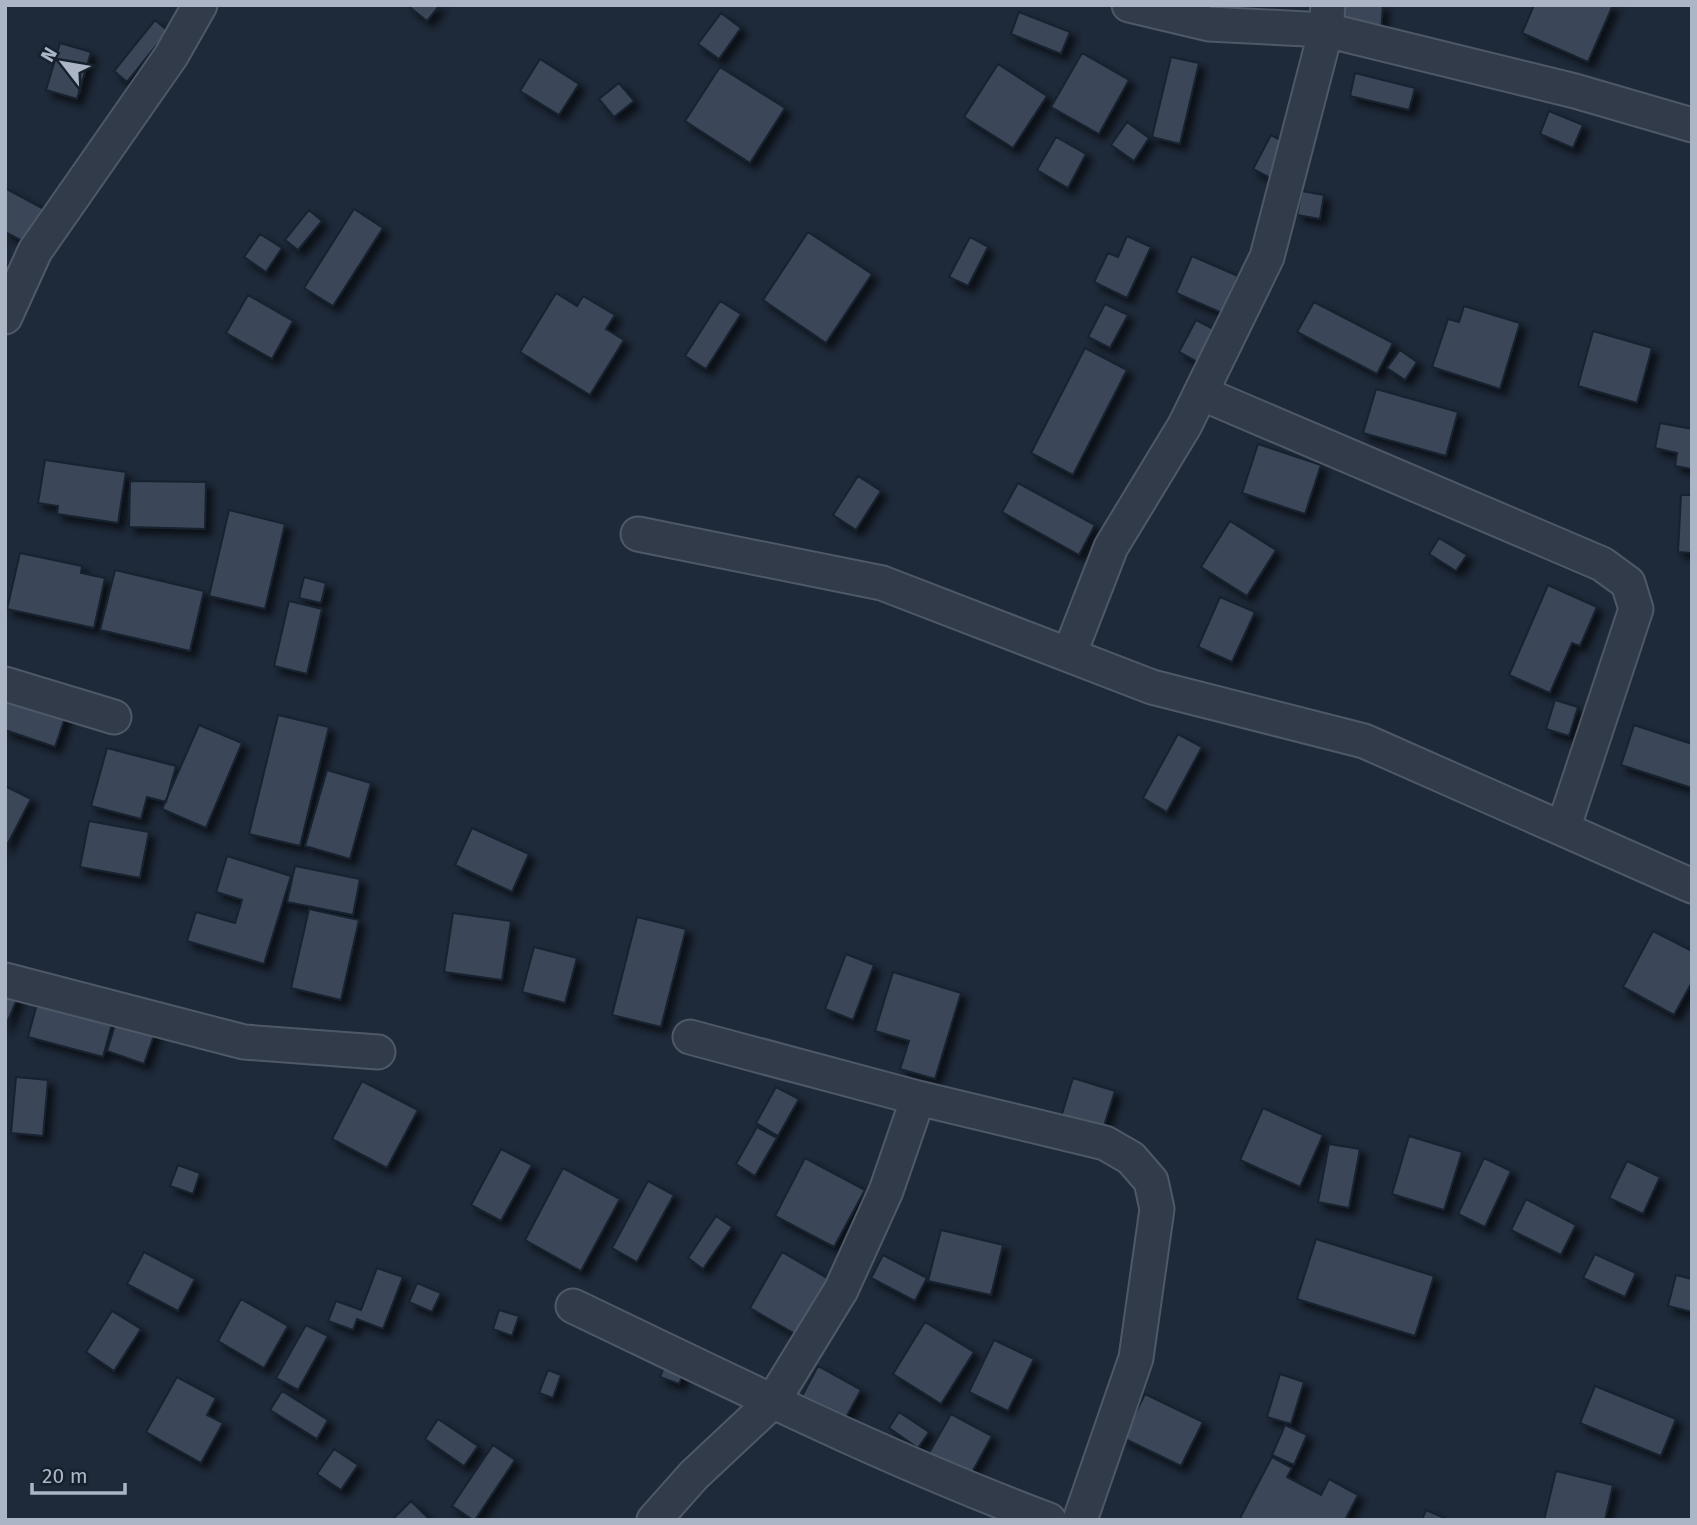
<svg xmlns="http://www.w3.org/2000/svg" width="1697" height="1525" font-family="'Fira Sans',sans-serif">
<defs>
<filter id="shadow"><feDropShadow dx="6" dy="6" stdDeviation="3.5" flood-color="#0009"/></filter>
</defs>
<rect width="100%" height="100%" fill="#1e2939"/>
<path fill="#3a4659" stroke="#19222f" stroke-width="2" filter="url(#shadow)" d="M 407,5 L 440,5 L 427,21 Z
M 1344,5 L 1383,5 L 1381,32 L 1342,30 Z
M 1534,5 L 1613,5 L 1588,62 L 1522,33 Z
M 1019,12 L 1070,32 L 1061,54 L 1011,34 Z
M 721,13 L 741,28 L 719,59 L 698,44 Z
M 155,20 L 168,31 L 127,82 L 114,71 Z
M 60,43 L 91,52 L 77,99 L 46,90 Z
M 1082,53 L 1129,80 L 1099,134 L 1051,107 Z
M 1171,57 L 1199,63 L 1180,144 L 1152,137 Z
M 540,59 L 579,84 L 559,115 L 520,91 Z
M 998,64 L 1047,96 L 1013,148 L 964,117 Z
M 720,67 L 785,108 L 750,163 L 685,121 Z
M 1355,73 L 1415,88 L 1409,110 L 1350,96 Z
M 619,83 L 634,101 L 614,117 L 599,99 Z
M 1549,111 L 1583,125 L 1573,148 L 1540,134 Z
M 1127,122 L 1149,138 L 1134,161 L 1111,145 Z
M 1271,135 L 1290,145 L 1272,179 L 1253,169 Z
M 1056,137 L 1086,154 L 1068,188 L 1037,170 Z
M 5,188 L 44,209 L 26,243 L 5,232 Z
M 1302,191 L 1324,195 L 1320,219 L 1297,215 Z
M 354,209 L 383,228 L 333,306 L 304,288 Z
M 309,210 L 322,221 L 298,250 L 285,240 Z
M 808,232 L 872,274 L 826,343 L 763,300 Z
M 260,234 L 282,248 L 266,272 L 244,257 Z
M 1127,236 L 1151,247 L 1127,298 L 1094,282 L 1108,253 L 1118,257 Z
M 970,237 L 988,247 L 968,286 L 949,277 Z
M 1192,256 L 1238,276 L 1222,313 L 1176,293 Z
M 556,293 L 577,306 L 583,296 L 615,315 L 606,329 L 624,340 L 590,395 L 520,352 Z
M 248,295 L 293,321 L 272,359 L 226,333 Z
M 720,301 L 741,314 L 706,369 L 685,356 Z
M 1314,302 L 1393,343 L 1377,374 L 1297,332 Z
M 1105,304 L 1128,315 L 1110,348 L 1088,337 Z
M 1464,306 L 1520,323 L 1500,389 L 1432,367 L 1448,319 L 1459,322 Z
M 1196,320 L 1225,335 L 1208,368 L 1179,352 Z
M 1593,331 L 1652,348 L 1637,403 L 1578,386 Z
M 1085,348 L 1127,370 L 1073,475 L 1031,453 Z
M 1400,350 L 1417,362 L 1405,380 L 1387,368 Z
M 1376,389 L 1458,412 L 1446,456 L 1363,433 Z
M 1660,423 L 1692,429 L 1692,469 L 1675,466 L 1677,453 L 1655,448 Z
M 1258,444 L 1321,465 L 1305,514 L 1242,493 Z
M 45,460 L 126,472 L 118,523 L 57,514 L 58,506 L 38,503 Z
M 858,476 L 881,491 L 856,530 L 833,515 Z
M 130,481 L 206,482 L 205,529 L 129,527 Z
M 1018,483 L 1095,525 L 1079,555 L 1002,512 Z
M 1681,495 L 1692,495 L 1692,553 L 1678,552 Z
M 229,510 L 285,524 L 265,609 L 209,596 Z
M 1230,521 L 1276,550 L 1247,596 L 1201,567 Z
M 1439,538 L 1467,555 L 1456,571 L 1429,554 Z
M 20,553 L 82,566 L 81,573 L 105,578 L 94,628 L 7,609 Z
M 115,570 L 204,591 L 190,651 L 100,630 Z
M 304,577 L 326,583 L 321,603 L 299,598 Z
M 1548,585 L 1597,607 L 1580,646 L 1572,643 L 1550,693 L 1509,675 Z
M 1220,597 L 1255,612 L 1232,662 L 1198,647 Z
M 289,601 L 322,609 L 307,674 L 274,666 Z
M 22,671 L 75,688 L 55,747 L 5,730 L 5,680 L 18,684 Z
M 1555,700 L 1578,707 L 1569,736 L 1546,729 Z
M 278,715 L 329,727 L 300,846 L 249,834 Z
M 199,725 L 242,743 L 206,828 L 162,809 Z
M 1634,725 L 1692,744 L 1692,788 L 1621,765 Z
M 1178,734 L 1202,747 L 1167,812 L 1143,798 Z
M 107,748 L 176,766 L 166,802 L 147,797 L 141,819 L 91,806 Z
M 327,770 L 371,783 L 350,859 L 305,846 Z
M 5,786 L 31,799 L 5,849 Z
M 89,821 L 149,832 L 140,878 L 80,867 Z
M 472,828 L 529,854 L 512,892 L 455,865 Z
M 227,856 L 291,876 L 264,964 L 187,941 L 196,912 L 235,923 L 242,900 L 216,892 Z
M 295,866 L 360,879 L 353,915 L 287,902 Z
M 309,909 L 359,920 L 341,1000 L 291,988 Z
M 453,913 L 511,921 L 502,980 L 444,972 Z
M 637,917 L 686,929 L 661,1027 L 612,1015 Z
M 1653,931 L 1692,951 L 1692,982 L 1674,1015 L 1623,987 Z
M 534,947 L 577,958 L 565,1003 L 522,992 Z
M 846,954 L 874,965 L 853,1020 L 825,1009 Z
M 893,972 L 961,993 L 935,1079 L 900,1069 L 909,1041 L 875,1031 Z
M 5,989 L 19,994 L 5,1028 Z
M 41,989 L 116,1009 L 103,1057 L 28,1037 Z
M 120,1009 L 159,1021 L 144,1064 L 107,1051 Z
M 16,1077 L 48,1080 L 43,1136 L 11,1133 Z
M 1073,1078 L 1115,1091 L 1103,1129 L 1061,1117 Z
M 362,1081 L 418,1110 L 387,1168 L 332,1139 Z
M 776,1087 L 799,1099 L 778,1136 L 756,1123 Z
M 1263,1108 L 1323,1135 L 1300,1187 L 1240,1160 Z
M 757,1127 L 777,1138 L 755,1176 L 736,1164 Z
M 1409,1136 L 1462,1152 L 1444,1210 L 1392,1194 Z
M 1329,1144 L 1360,1149 L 1349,1208 L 1318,1202 Z
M 501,1149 L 532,1165 L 501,1221 L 471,1205 Z
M 805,1158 L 865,1190 L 834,1247 L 775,1216 Z
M 1484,1158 L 1511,1171 L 1485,1227 L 1458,1214 Z
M 1627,1161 L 1660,1177 L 1643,1214 L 1609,1198 Z
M 178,1165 L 200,1173 L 193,1194 L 170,1186 Z
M 563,1168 L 620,1199 L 581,1271 L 525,1240 Z
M 648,1181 L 674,1195 L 637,1262 L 612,1248 Z
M 1526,1199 L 1576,1225 L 1561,1255 L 1511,1230 Z
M 716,1216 L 732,1227 L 703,1269 L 688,1258 Z
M 941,1230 L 1003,1245 L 991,1295 L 928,1281 Z
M 1316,1239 L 1434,1276 L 1415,1336 L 1297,1299 Z
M 144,1252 L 195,1279 L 178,1311 L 127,1284 Z
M 782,1252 L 834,1282 L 802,1338 L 750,1308 Z
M 1595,1254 L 1636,1273 L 1625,1297 L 1583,1278 Z
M 883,1255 L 927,1278 L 915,1301 L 871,1278 Z
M 377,1268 L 403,1277 L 383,1329 L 357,1319 L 353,1330 L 328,1321 L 336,1301 L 361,1310 Z
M 1676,1275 L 1692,1279 L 1692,1312 L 1668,1306 Z
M 417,1283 L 441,1293 L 432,1312 L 409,1302 Z
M 241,1299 L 288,1326 L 264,1368 L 218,1341 Z
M 499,1310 L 519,1316 L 512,1336 L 493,1329 Z
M 112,1311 L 141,1329 L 114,1371 L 86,1352 Z
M 925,1322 L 974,1352 L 941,1404 L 893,1374 Z
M 306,1325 L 328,1336 L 298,1390 L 276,1378 Z
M 994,1340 L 1034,1359 L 1008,1411 L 969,1392 Z
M 666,1362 L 685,1369 L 679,1384 L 660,1377 Z
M 818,1366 L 861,1390 L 844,1421 L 801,1398 Z
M 548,1370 L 561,1375 L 553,1398 L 539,1393 Z
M 1280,1374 L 1304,1382 L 1291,1424 L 1267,1417 Z
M 177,1377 L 216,1398 L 207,1415 L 223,1423 L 201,1463 L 146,1432 Z
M 1595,1386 L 1676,1419 L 1661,1456 L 1580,1423 Z
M 282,1391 L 328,1420 L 317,1439 L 270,1410 Z
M 1145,1394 L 1203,1422 L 1181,1466 L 1123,1438 Z
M 899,1412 L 929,1432 L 918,1448 L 889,1428 Z
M 951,1414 L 992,1436 L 970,1476 L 929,1453 Z
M 438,1419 L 478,1446 L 464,1466 L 425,1439 Z
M 1285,1425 L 1307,1435 L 1294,1465 L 1272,1455 Z
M 493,1445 L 515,1460 L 475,1520 L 473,1520 L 452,1506 Z
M 334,1449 L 358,1465 L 341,1490 L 317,1474 Z
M 1272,1457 L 1292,1468 L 1287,1477 L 1321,1495 L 1329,1479 L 1358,1495 L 1345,1520 L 1244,1520 L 1240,1518 Z
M 1556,1471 L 1613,1485 L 1605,1520 L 1544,1520 Z
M 411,1501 L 428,1518 L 426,1520 L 392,1520 Z
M 1426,1510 L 1449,1520 L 1422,1520 Z"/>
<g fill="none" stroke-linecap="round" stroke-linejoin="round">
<g stroke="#4f5867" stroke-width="37">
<path id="street" d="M 1129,5 L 1209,24 L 1326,30 L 1575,91 L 1692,125
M 5,317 L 35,251 L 171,56 L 200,5
M 1201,393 L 1602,564 L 1628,583 L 1636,609 L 1563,829
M 638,534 L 882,583 L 1152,687 L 1364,741 L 1692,886
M 1069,655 L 1111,547 L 1185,425 L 1267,257 L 1326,30 L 1328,5
M 5,684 L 114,717
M 5,980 L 244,1042 L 378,1052
M 690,1037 L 918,1098 L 1105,1143 L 1131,1158 L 1151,1181 L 1157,1209 L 1136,1358 L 1080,1520
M 573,1306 C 730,1381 886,1459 1049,1520
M 654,1520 L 694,1475 L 773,1401 L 841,1290 L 886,1191 L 918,1098"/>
</g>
<use href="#street" stroke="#323b49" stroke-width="33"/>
</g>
<rect width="1697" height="1525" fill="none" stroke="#acb5c6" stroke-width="14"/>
<g transform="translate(63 63) rotate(301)" stroke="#17202d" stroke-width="5" paint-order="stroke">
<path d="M0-5L12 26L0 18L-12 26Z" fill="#acb5c6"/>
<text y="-10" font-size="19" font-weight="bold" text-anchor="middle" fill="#acb5c6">N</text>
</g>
<path d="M32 1483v10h93v-10" fill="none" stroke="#acb5c6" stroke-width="3.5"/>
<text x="42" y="1483" font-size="21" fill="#acb5c6" stroke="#17202d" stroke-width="5" paint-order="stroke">20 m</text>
</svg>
